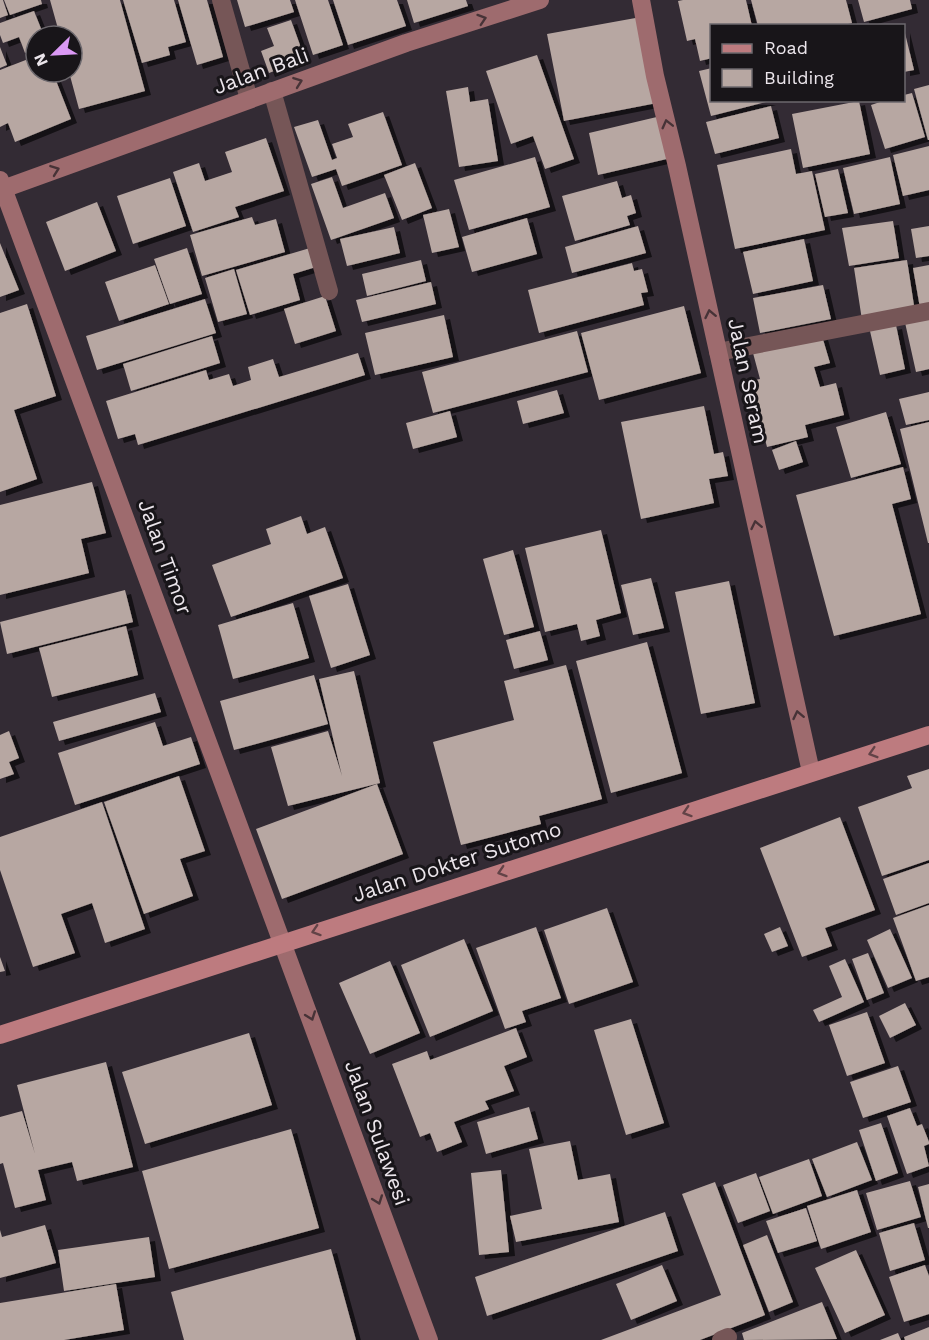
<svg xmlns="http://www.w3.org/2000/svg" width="929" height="1340" font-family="'Work Sans',sans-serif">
<defs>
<filter id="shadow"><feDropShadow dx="6" dy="4" stdDeviation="0" flood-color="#0009"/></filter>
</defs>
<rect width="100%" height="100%" fill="#332b34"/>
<path fill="#b7a7a2" filter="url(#shadow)" d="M 0,0 L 3,0 L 8,15 L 0,18 Z
M 4,0 L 41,0 L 42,4 L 10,15 Z
M 50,0 L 120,0 L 145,91 L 79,109 L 69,72 L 72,72 L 72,36 L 60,36 Z
M 123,0 L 174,0 L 186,42 L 168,47 L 170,55 L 142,63 Z
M 178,0 L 207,0 L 223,57 L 197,65 Z
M 237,0 L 290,0 L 294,12 L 245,27 Z
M 295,0 L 328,0 L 343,45 L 313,55 Z
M 333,0 L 397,0 L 406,26 L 348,45 Z
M 407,0 L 466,0 L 468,6 L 414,23 Z
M 683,0 L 746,0 L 752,26 L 712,26 L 712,58 L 700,61 L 695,39 L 687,41 L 678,1 Z
M 751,0 L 846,0 L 852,23 L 840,26 L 758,26 Z
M 858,0 L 910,0 L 912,9 L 864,22 Z
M 34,11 L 44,36 L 36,36 L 36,48 L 25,53 L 19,37 L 3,43 L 0,35 L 0,23 Z
M 641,17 L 657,103 L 564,121 L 547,34 Z
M 291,20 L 305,59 L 269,73 L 261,51 L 274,46 L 267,28 Z
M 904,29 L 914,70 L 904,72 Z
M 0,47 L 7,65 L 0,68 Z
M 537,55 L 574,159 L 545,169 L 533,136 L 511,144 L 486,71 Z
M 36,56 L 36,72 L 46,72 L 49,80 L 55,78 L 71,119 L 15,142 L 8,123 L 0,127 L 0,70 Z
M 712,68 L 712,100 L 770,101 L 711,116 L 699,71 Z
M 929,85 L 929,140 L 928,140 L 914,89 Z
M 468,87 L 470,102 L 488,99 L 498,161 L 459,167 L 446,91 Z
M 912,93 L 925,137 L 885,149 L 871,105 L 886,100 L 904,100 L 904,95 Z
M 859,101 L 870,154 L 803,168 L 792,114 Z
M 771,106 L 779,138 L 715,154 L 706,122 Z
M 383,112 L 402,165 L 342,186 L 336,169 L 312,177 L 294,127 L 318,120 L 332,160 L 337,158 L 332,144 L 353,137 L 348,124 Z
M 661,116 L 671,158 L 598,175 L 589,133 Z
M 266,138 L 284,191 L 235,207 L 239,217 L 193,232 L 173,172 L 199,163 L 205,181 L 232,172 L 225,152 Z
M 929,146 L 929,190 L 903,196 L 893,155 Z
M 791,149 L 796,174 L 812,171 L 825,230 L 735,249 L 717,165 Z
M 535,157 L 550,207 L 469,230 L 454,180 Z
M 890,157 L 900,204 L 854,214 L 843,168 Z
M 415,163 L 432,208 L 402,220 L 384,175 Z
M 838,169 L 848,213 L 825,217 L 815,174 Z
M 332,177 L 343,208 L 385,193 L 394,218 L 331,240 L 311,184 Z
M 170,178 L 186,226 L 133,244 L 117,196 Z
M 617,181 L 622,198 L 631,195 L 636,213 L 627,216 L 630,225 L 575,241 L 562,196 Z
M 97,202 L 116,251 L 65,271 L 46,222 Z
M 449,209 L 459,247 L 432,253 L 423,215 Z
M 252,217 L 255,225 L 276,219 L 285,252 L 202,276 L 190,235 Z
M 527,218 L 537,254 L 472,272 L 462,237 Z
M 893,221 L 899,258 L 849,266 L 842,228 Z
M 638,226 L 646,253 L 572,273 L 565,247 Z
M 929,226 L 929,256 L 916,258 L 911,229 Z
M 394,227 L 400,253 L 347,266 L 340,239 Z
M 804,239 L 813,281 L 753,294 L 743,252 Z
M 0,243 L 19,290 L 0,297 Z
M 187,248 L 202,294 L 170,304 L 154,259 Z
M 310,248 L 316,267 L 293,274 L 300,300 L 250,315 L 236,270 Z
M 421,260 L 426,281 L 367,296 L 362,274 Z
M 907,260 L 915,312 L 862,320 L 854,268 Z
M 632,263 L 634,271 L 642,269 L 648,292 L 641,293 L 644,305 L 539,333 L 528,290 Z
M 155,265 L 169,304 L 119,321 L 105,282 Z
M 929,265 L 929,306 L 920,308 L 913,268 Z
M 234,269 L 247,314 L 218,322 L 205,278 Z
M 431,282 L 436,304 L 362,322 L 356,300 Z
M 823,285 L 831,319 L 760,333 L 753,298 Z
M 325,296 L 336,331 L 295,344 L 284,309 Z
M 205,299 L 216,333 L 97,370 L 86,336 Z
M 27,304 L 56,396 L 14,410 L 37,479 L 0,492 L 0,313 Z
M 684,306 L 701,373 L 599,400 L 581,333 Z
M 929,313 L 929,369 L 916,372 L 904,318 Z
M 444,315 L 453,357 L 375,375 L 365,333 Z
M 896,325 L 905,369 L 880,375 L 870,331 Z
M 577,331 L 588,372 L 433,413 L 422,372 Z
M 212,336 L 220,363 L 131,391 L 123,364 Z
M 822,336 L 830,363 L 814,367 L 820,387 L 836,383 L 844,415 L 805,425 L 808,437 L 767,447 L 750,381 L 760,379 L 753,353 Z
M 358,353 L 365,375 L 138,445 L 135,434 L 118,439 L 106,401 L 206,370 L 209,380 L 229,374 L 233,386 L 251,380 L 248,367 L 273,359 L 279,377 Z
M 557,390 L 564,413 L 523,424 L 517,401 Z
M 929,392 L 929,420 L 906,425 L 899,399 Z
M 704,406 L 714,454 L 723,452 L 728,476 L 709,479 L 714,503 L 641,519 L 621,422 Z
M 450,411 L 457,437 L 413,449 L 406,423 Z
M 886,412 L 901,464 L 851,478 L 836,427 Z
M 929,422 L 929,543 L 928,543 L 900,429 Z
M 796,441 L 803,462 L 779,470 L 772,450 Z
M 903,467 L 911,499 L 892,504 L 921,614 L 834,636 L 796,495 Z
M 92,482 L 106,533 L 81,539 L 89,573 L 0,595 L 0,505 Z
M 301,516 L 307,534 L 325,527 L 343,578 L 231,617 L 212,565 L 271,544 L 266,529 Z
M 601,530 L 621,613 L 596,620 L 600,636 L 581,641 L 577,624 L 545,632 L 525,548 Z
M 513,550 L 534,627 L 504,635 L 483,559 Z
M 651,578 L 664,628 L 633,635 L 621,585 Z
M 729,581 L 755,703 L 701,714 L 675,592 Z
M 348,584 L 370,655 L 331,668 L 309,596 Z
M 125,590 L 133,622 L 7,654 L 0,622 Z
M 293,603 L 309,658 L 233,679 L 218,625 Z
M 126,626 L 138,675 L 52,697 L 39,648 Z
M 540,631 L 548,660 L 514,669 L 506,640 Z
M 647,642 L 682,773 L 611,793 L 576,661 Z
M 566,665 L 602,799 L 539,816 L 541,824 L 461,845 L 433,742 L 514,720 L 504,681 Z
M 354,671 L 380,783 L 288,806 L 271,747 L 328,731 L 342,776 L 319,679 Z
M 314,675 L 328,724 L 234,750 L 220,701 Z
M 155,693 L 161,712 L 59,741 L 53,722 Z
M 155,722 L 163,746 L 191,737 L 200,764 L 75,805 L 58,753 Z
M 9,731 L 19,758 L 9,762 L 14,774 L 0,779 L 0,735 Z
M 929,769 L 929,860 L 882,876 L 858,807 L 912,788 L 907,776 Z
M 179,776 L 205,851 L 180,859 L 193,896 L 144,914 L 104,802 Z
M 377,784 L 403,854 L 282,899 L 256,829 Z
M 102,802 L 145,929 L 105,943 L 92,903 L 61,914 L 75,953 L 33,967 L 0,870 L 0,837 Z
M 840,817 L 875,910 L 825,928 L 832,946 L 802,957 L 760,848 Z
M 929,863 L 929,903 L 896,915 L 883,879 Z
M 929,905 L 929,977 L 916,981 L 893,918 Z
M 607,908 L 633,982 L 569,1004 L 544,930 Z
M 536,927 L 561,998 L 522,1011 L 526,1022 L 505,1029 L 476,948 Z
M 780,927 L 788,946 L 772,952 L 764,934 Z
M 890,929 L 912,978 L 888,988 L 867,940 Z
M 464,939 L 493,1011 L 430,1037 L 401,965 Z
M 868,953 L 884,993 L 867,1000 L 852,959 Z
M 0,957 L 5,971 L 0,972 Z
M 845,959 L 864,1002 L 819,1022 L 813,1010 L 842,997 L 829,966 Z
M 390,961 L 420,1033 L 370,1054 L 339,983 Z
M 905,1003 L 916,1025 L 890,1038 L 879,1016 Z
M 867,1012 L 885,1063 L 847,1076 L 829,1025 Z
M 631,1019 L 664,1123 L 626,1135 L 594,1030 Z
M 516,1028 L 527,1057 L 504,1066 L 514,1091 L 485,1101 L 489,1109 L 454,1122 L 462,1142 L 437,1152 L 430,1133 L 420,1137 L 392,1064 L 427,1051 L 430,1060 Z
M 249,1033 L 272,1105 L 145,1144 L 122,1072 Z
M 106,1062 L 133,1167 L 77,1181 L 72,1162 L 38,1170 L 46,1200 L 15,1208 L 3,1163 L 0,1164 L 0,1117 L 22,1111 L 35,1154 L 17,1085 Z
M 898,1066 L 911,1102 L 863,1118 L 850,1082 Z
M 529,1107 L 538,1139 L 486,1154 L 477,1122 Z
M 910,1108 L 917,1126 L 922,1124 L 929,1142 L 929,1144 L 924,1146 L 929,1166 L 907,1174 L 887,1116 Z
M 881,1123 L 898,1173 L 876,1181 L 859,1130 Z
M 291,1129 L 319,1228 L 169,1269 L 142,1171 Z
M 570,1141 L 578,1180 L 610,1174 L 619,1222 L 516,1242 L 510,1216 L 542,1209 L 529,1149 Z
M 857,1142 L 872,1180 L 827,1197 L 812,1159 Z
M 809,1159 L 822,1196 L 773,1214 L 759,1177 Z
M 501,1170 L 509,1252 L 479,1255 L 471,1173 Z
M 756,1173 L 770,1211 L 738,1223 L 723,1185 Z
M 910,1181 L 921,1217 L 877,1230 L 866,1193 Z
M 715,1182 L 765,1315 L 700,1340 L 601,1340 L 721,1295 L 682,1194 Z
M 929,1184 L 929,1228 L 928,1228 L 918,1187 Z
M 857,1190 L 871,1232 L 821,1249 L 807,1206 Z
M 806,1208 L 817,1241 L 778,1253 L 766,1221 Z
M 665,1212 L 678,1251 L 487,1316 L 475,1277 Z
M 914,1223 L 925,1260 L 890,1271 L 879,1233 Z
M 45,1225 L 56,1263 L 0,1278 L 0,1230 L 2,1237 Z
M 767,1235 L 793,1302 L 769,1312 L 743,1245 Z
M 149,1237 L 155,1277 L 64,1291 L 58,1250 Z
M 331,1249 L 356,1340 L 184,1340 L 171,1292 Z
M 856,1250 L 885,1315 L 845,1333 L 815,1268 Z
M 662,1265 L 677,1301 L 631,1320 L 616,1284 Z
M 925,1265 L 929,1276 L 929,1314 L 904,1322 L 889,1277 Z
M 116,1284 L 124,1330 L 64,1340 L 0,1340 L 0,1303 Z
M 822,1302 L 837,1339 L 744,1340 L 742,1333 Z
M 929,1327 L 929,1340 L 905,1340 L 904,1337 Z
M 898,1333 L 901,1340 L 880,1340 Z"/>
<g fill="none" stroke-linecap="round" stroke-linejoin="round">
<path stroke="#765657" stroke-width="18" d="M 221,0 L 249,99
M 272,91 L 329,291
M 718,352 L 929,311
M 721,1340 L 728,1337"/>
<path stroke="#9e6b6e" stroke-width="18" d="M 641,0 L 655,76 L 677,166 L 811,772
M 0,180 L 429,1340
M 0,190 L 406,43 L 540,0"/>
<path stroke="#bd7b7f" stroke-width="18" d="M 0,1035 L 929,735"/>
</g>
<defs><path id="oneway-chevron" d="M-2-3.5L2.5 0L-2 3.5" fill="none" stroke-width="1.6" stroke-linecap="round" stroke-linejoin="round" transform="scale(1.5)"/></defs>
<g stroke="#473337">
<use href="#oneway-chevron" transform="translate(482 19) rotate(-18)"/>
<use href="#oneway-chevron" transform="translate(298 82) rotate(-20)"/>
<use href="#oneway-chevron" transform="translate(667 124) rotate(-104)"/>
<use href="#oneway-chevron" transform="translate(55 170) rotate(-20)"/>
<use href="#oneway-chevron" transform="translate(710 314) rotate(-102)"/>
<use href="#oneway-chevron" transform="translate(756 525) rotate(-102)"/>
<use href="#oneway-chevron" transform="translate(798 715) rotate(-102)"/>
<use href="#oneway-chevron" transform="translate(311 1016) rotate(70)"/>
<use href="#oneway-chevron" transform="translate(378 1200) rotate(70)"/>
</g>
<g stroke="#624347">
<use href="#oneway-chevron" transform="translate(873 753) rotate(163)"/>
<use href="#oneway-chevron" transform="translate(687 812) rotate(162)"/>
<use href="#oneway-chevron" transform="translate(502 872) rotate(162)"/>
<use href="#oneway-chevron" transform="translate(316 931) rotate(162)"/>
</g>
<g text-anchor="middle" stroke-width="6" stroke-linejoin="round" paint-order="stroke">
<g font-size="21" fill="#ebe5eb" stroke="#181519">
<text transform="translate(261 71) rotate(-20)" y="7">Jalan Bali</text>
<text transform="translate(748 381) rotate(78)" y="7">Jalan Seram</text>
<text transform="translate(165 557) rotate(70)" y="7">Jalan Timor</text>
<text transform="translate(457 862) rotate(-18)" y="7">Jalan Dokter Sutomo</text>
<text transform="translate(377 1133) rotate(70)" y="7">Jalan Sulawesi</text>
</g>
</g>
<rect x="710" y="24" width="195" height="78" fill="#181519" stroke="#6c686d" stroke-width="1.5"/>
<rect x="722" y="44" width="30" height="9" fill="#bd7b7f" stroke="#6c686d" stroke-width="1.5"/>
<text x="764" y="54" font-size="18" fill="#ebe5eb">Road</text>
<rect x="722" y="69" width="30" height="18" fill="#b7a7a2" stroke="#6c686d" stroke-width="1.5"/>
<text x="764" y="84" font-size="18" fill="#ebe5eb">Building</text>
<g transform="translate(54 54) rotate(246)"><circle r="28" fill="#181519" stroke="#6c686d" stroke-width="1.5"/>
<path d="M0-4.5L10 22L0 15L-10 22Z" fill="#db99f5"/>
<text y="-9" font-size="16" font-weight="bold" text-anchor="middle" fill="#ebe5eb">N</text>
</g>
</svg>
